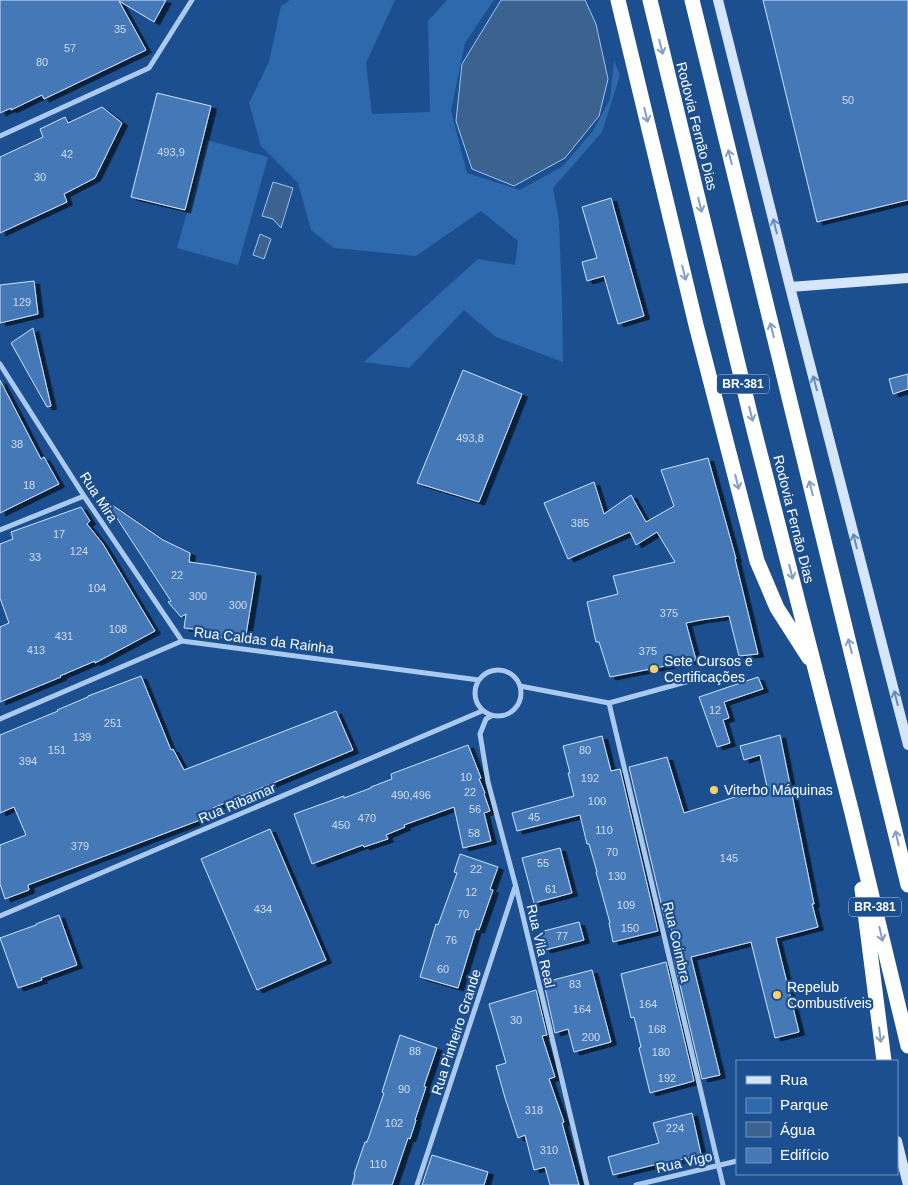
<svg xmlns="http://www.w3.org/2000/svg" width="908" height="1185" font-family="Arial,sans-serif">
<defs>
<filter id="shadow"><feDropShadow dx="5.5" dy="3" stdDeviation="0" flood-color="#0009"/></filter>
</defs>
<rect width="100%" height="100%" fill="#1b4f8f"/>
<path fill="#2e69ad" d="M 290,0 L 395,0 L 366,63 L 372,114 L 430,112 L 428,21 L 447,0 L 494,0 L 465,43 L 451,111 L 467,173 L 520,190 L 563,166 L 593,131 L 610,99 L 614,61 L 620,75 L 602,132 L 553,188 L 559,220 L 562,300 L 563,362 L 496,337 L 464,310 L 409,368 L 364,362 L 478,259 L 515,265 L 518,241 L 481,211 L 416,256 L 334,248 L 311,230 L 298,183 L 261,146 L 249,103 L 269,62 L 281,6 Z
M 207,140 L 268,157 L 238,265 L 177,248 Z"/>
<path fill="#3c6290" stroke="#9cc4f0" d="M 501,0 L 585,0 L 596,24 L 608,79 L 599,116 L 565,158 L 514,186 L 472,169 L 456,121 L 462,64 Z
M 273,182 L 293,188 L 281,228 L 273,219 L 262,216 Z
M 260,234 L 271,239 L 264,259 L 253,255 Z"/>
<path fill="#4478b7" stroke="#cfe3fa" filter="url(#shadow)" d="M 0,0 L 166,0 L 154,22 L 119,1 L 146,50 L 44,99 L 42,95 L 11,110 L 11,108 L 0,113 Z
M 763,0 L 908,0 L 908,200 L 817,222 Z
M 157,93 L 211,106 L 185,210 L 131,197 Z
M 102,107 L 122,123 L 95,178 L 64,194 L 67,202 L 0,233 L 0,157 L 43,137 L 40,129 L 65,117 L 68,123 Z
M 611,198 L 644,316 L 618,324 L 604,276 L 587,281 L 582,262 L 597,258 L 582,207 Z
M 34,281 L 38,314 L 0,323 L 0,285 Z
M 33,328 L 51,406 L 47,407 L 11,343 Z
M 463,370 L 522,394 L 479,502 L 417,483 Z
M 908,374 L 908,389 L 893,394 L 889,379 Z
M 0,380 L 41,459 L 44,457 L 59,484 L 0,513 Z
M 708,458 L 736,559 L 735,559 L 758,654 L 739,656 L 729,616 L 701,620 L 686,623 L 696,660 L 610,677 L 599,642 L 596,642 L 587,602 L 618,594 L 613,576 L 675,562 L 657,532 L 636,545 L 630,532 L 568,559 L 544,503 L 594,482 L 604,514 L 631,495 L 646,522 L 674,506 L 661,470 Z
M 105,500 L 163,540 L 190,553 L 189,562 L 211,565 L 256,573 L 245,641 L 219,637 L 220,632 L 184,628 L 186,614 L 181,617 L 168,602 L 171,601 Z
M 81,507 L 90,521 L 87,524 L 103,544 L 155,631 L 95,663 L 95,661 L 60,676 L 61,677 L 0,702 L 0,627 L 9,623 L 0,598 L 0,544 L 13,539 L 11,532 Z
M 141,676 L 171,750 L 173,749 L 184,770 L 336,711 L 353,750 L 213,808 L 216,814 L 28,885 L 29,890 L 5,899 L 0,884 L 0,845 L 26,835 L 14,807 L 0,813 L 0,735 L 58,711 L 57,710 L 88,697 L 88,696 Z
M 758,677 L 763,689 L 724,702 L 729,718 L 723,720 L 730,743 L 717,747 L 699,697 Z
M 780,735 L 814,904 L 812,904 L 818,927 L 776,938 L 799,1032 L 775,1038 L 751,942 L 691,957 L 720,1075 L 702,1079 L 674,959 L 678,958 L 671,927 L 667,928 L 629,767 L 667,757 L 684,813 L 767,787 L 760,755 L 744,760 L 740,746 Z
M 602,736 L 611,771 L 620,769 L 658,931 L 613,942 L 609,923 L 610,923 L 596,872 L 597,872 L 589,844 L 587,844 L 580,815 L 517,831 L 512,813 L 574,796 L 568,773 L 570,773 L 563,746 Z
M 468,745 L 481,778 L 479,779 L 485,793 L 484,794 L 490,811 L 484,813 L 491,841 L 463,848 L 454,807 L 404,825 L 405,827 L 386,835 L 388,839 L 364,847 L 363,845 L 312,864 L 294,814 L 344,796 L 344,798 L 371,788 L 371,787 L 392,779 L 391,774 Z
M 270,829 L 326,960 L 257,990 L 201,859 Z
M 560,848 L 572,893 L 534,903 L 522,858 Z
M 460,854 L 498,867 L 490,889 L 493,890 L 479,930 L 476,929 L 458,988 L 420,977 L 436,924 L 438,925 L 457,873 L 454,872 Z
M 59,915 L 77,965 L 41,978 L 42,980 L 18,988 L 0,938 L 36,925 L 36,924 Z
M 579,922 L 584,940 L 545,950 L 540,932 Z
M 666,962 L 694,1081 L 650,1093 L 639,1048 L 641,1047 L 634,1017 L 631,1018 L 621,974 Z
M 592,970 L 611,1042 L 574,1052 L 568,1029 L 555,1033 L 545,988 L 555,985 L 553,980 Z
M 536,990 L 547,1035 L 542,1036 L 555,1077 L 549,1079 L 564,1122 L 562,1123 L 579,1185 L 550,1185 L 545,1167 L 534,1170 L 525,1135 L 518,1138 L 505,1098 L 496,1066 L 506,1063 L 489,1004 Z
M 400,1035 L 437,1048 L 424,1086 L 426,1087 L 415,1120 L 416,1120 L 410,1139 L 408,1138 L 392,1185 L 352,1185 L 355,1175 L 354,1174 L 365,1142 L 367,1142 L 384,1093 L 382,1092 Z
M 692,1113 L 701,1154 L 663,1165 L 662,1163 L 613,1175 L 608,1157 L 659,1143 L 653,1123 Z
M 432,1155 L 488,1172 L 484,1185 L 422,1185 Z"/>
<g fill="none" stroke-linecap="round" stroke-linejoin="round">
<path stroke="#a9c9ee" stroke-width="5" d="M 0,136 L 149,68 L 192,0
M 0,364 L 84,496 L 182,641
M 0,530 L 84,496
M475 693a23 23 0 1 1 46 0a23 23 0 1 1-46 0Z
M 520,686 L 609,703 L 704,677
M 609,703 L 723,1185
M 491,716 L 486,719 L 480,734 L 488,782 L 516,887 L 587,1185
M 0,719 L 182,641 L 479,680
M 0,916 L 482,711
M 417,1185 L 515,887
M 636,1185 L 737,1161"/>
<path stroke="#d6e6fa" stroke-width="10" d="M 718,0 L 790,287 L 908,745
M 790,287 L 908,278
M 897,1141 L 908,1185"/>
<path stroke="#fff" stroke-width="15" d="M 618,0 L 696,325 L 757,561 L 777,608 L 809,658
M 650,0 L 753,426 L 852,813 L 908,1046
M 692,0 L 908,885
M 862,889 L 884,1061"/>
</g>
<defs><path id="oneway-shaft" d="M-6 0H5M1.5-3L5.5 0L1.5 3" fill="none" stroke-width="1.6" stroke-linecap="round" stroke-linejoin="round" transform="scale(1.25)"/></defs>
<g stroke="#829ec1">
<use href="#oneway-shaft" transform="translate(661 47) rotate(76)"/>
<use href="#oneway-shaft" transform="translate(646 115) rotate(76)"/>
<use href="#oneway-shaft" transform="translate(730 157) rotate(-104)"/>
<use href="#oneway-shaft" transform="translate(700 205) rotate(76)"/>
<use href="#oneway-shaft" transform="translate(684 273) rotate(76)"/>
<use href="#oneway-shaft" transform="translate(772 330) rotate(-104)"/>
<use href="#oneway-shaft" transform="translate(751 414) rotate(76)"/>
<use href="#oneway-shaft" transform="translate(737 482) rotate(76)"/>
<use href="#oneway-shaft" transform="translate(811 488) rotate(-104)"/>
<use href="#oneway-shaft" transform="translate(791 572) rotate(76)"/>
<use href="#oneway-shaft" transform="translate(850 646) rotate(-104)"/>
<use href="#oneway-shaft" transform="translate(897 838) rotate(-103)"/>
<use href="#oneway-shaft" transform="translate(881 934) rotate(77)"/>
<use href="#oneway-shaft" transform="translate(880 1035) rotate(83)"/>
</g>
<g stroke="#668bba">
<use href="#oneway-shaft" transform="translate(775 226) rotate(-104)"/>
<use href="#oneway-shaft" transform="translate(815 383) rotate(-105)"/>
<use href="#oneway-shaft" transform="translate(855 541) rotate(-104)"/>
<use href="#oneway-shaft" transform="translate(896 698) rotate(-104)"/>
</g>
<g fill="#ffd166" stroke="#1b4f8f" stroke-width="2">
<circle cx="654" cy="669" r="5"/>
<circle cx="714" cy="790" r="5"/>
<circle cx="777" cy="995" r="5"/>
</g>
<g text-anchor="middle" stroke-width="4.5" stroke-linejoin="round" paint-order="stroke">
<g font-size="11" fill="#d0dded">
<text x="120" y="33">35</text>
<text x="70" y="52">57</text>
<text x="42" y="66">80</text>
<text x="848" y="104">50</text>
<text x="171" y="156">493,9</text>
<text x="67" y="158">42</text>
<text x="40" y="181">30</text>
<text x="22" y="306">129</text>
<text x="470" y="442">493,8</text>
<text x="17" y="448">38</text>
<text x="29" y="489">18</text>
<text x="580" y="527">385</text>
<text x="59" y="538">17</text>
<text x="79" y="555">124</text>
<text x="35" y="561">33</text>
<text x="177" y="579">22</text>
<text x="97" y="592">104</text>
<text x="198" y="600">300</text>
<text x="238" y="609">300</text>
<text x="669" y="617">375</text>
<text x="118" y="633">108</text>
<text x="64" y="640">431</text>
<text x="36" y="654">413</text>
<text x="648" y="655">375</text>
<text x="715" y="714">12</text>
<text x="113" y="727">251</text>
<text x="82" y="741">139</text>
<text x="57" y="754">151</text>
<text x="585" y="754">80</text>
<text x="28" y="765">394</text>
<text x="466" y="781">10</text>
<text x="590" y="782">192</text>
<text x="470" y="796">22</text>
<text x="411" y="799">490,496</text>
<text x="597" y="805">100</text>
<text x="475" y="813">56</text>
<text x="534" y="821">45</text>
<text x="367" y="822">470</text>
<text x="341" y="829">450</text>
<text x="604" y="834">110</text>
<text x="474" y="837">58</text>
<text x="80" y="850">379</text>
<text x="612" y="856">70</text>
<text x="729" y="862">145</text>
<text x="543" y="867">55</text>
<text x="476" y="873">22</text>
<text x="617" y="880">130</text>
<text x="551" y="893">61</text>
<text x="471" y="896">12</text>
<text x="626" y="909">109</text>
<text x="263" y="913">434</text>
<text x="463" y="918">70</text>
<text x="630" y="932">150</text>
<text x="562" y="940">77</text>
<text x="451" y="944">76</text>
<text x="443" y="973">60</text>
<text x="575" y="988">83</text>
<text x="648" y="1008">164</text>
<text x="582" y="1013">164</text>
<text x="516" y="1024">30</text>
<text x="657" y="1033">168</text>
<text x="591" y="1041">200</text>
<text x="415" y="1055">88</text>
<text x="661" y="1056">180</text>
<text x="667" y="1082">192</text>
<text x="404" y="1093">90</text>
<text x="534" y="1114">318</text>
<text x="394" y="1127">102</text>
<text x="675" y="1132">224</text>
<text x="549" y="1154">310</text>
<text x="378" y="1168">110</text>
</g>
<g fill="#1b4f8f" stroke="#bbcadd" stroke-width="1">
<rect x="717" y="374.5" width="52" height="19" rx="4"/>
<rect x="849" y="897.5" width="52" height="19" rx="4"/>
</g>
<g font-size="12" font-weight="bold" fill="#fff">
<text x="743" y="388">BR-381</text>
<text x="875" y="911">BR-381</text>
</g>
<g font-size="14" fill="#fff" stroke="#1b4f8f">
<text transform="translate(697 126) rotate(76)" y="5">Rodovia Fernão Dias</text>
<text transform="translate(99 497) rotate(57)" y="5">Rua Mira</text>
<text transform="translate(794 519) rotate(76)" y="5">Rodovia Fernão Dias</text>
<text transform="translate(264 640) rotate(7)" y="5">Rua Caldas da Rainha</text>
<text transform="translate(237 803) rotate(-23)" y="5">Rua Ribamar</text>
<text transform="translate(677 942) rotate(77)" y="5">Rua Coimbra</text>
<text transform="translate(541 946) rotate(77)" y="5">Rua Vila Real</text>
<text transform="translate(456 1032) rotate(-72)" y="5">Rua Pinheiro Grande</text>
<text transform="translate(684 1162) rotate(-13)" y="5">Rua Vigo</text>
</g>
<g font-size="14" fill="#fff" stroke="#1b4f8f" text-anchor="start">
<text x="664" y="666">Sete Cursos e<tspan x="664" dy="16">Certificações</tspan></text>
<text x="724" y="795">Viterbo Máquinas</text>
<text x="787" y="992">Repelub<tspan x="787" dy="16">Combustíveis</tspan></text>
</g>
</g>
<rect x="736" y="1060" width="162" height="115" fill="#1b4f8f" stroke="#7695bc"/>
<rect x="746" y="1076" width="25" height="8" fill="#d6e6fa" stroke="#7695bc"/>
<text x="780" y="1085" font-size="15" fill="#ffffff">Rua</text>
<rect x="746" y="1098" width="25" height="15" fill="#2e69ad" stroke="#7695bc"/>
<text x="780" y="1110" font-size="15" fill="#ffffff">Parque</text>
<rect x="746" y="1122" width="25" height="15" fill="#3c6290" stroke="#7695bc"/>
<text x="780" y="1135" font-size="15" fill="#ffffff">Água</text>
<rect x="746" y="1148" width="25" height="15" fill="#4478b7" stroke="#7695bc"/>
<text x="780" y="1160" font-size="15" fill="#ffffff">Edifício</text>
</svg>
